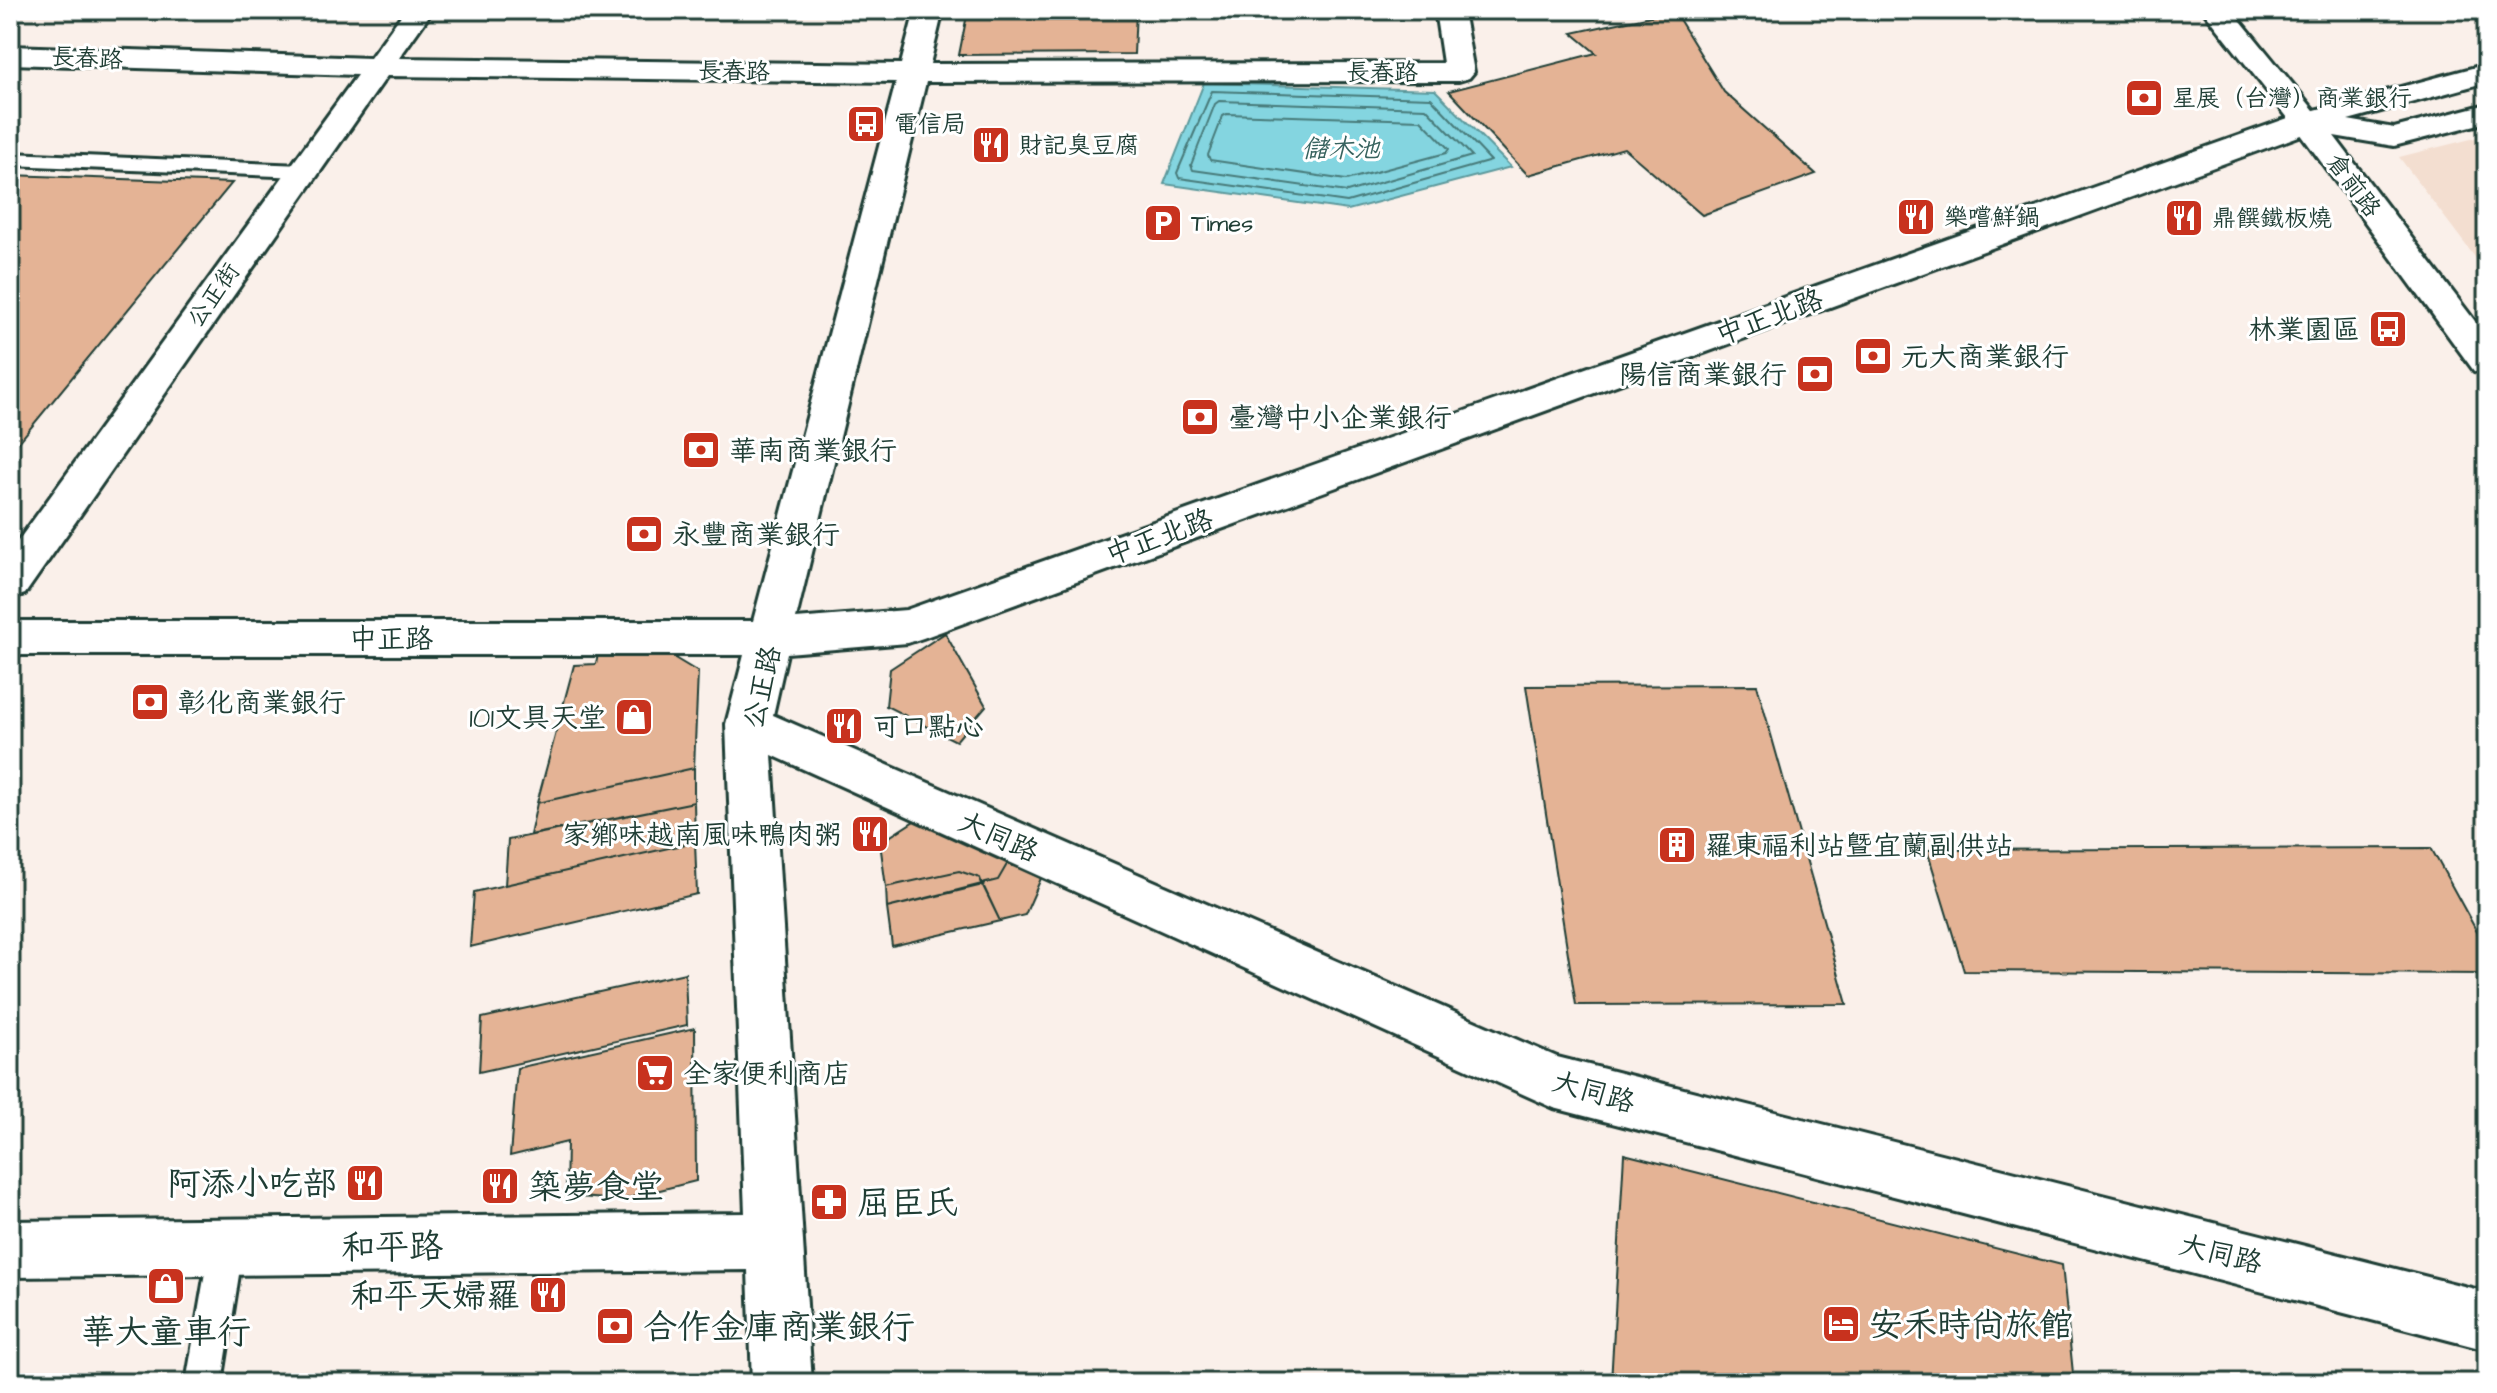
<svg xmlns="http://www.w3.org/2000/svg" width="2497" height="1393" font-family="'Architects Daughter','LXGW WenKai TC',sans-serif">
<rect width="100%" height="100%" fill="#faf0ea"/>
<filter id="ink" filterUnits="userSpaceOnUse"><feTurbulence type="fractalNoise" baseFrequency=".0125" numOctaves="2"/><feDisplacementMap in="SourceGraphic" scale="16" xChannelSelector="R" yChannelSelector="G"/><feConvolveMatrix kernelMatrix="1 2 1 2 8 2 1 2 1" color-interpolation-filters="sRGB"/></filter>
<g filter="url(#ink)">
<path fill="#f3ded0" d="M 2487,135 L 2487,273 L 2399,157 Z"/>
<path fill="#84d5e0" stroke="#5c989b" stroke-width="2" d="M 1204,83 L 1435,90 L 1511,167 L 1348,210 L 1164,184 Z"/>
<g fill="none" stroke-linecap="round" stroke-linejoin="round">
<path stroke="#477a79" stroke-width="2" d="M 1212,91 L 1431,98 L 1491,161 L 1347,202 L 1179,178 L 1177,173 Z
M 1219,101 L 1426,108 L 1472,156 L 1347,192 L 1193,170 L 1191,165 L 1215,104 Z
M 1227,114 L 1421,120 L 1449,149 L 1446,153 L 1346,180 L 1210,160 L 1208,155 L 1223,116 Z"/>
</g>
<path fill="#e4b395" stroke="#1f3d34" stroke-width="2" d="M 968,10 L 1136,10 L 1134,54 L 959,55 Z
M 1674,11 L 1724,92 L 1816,174 L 1702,215 L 1624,148 L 1528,175 L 1449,91 L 1596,53 L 1572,33 Z
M 10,175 L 232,183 L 10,453 Z
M 945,633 L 986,706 L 956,741 L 886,706 L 890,669 Z
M 598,654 L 668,654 L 698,672 L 694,768 L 537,803 L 574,665 L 596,664 Z
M 1757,685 L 1847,1004 L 1576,1005 L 1526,686 Z
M 694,768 L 694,802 L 530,835 L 537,803 Z
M 694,802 L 695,842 L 505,885 L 508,840 Z
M 922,816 L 1013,854 L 998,880 L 982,884 L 980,878 L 959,871 L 886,887 L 880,843 Z
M 695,842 L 697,894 L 470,947 L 474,892 Z
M 2431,848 L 2487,950 L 2487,974 L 1964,971 L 1927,850 Z
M 1013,854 L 1046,867 L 1025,915 L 1000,921 L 982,884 L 998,880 Z
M 959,871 L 980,878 L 982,884 L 887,908 L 886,887 Z
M 983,885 L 1000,921 L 892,946 L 887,908 Z
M 685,973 L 687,1025 L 479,1072 L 482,1018 Z
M 695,1028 L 696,1181 L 620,1200 L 566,1196 L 567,1142 L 510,1156 L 517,1068 Z
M 1624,1154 L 2062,1265 L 2074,1383 L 1611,1383 Z"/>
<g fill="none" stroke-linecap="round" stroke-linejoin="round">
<g stroke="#1f3d34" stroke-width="6">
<path id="lane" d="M 10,153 L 302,165 L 311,171 L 302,177 L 10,165 Z
M 226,1232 L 238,1237 L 243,1249 L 222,1383 L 186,1383 L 209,1249 L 214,1237 Z"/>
</g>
<g stroke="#1f3d34" stroke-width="6">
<path id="street" d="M 405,10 L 433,10 L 399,58 L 901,64 L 915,10 L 943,10 L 930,64 L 1443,63 L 1435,10 L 1463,10 L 1474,72 L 1469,78 L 1459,81 L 926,82 L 796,619 L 906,610 L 2288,118 L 2203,10 L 2232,10 L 2318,115 L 2322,122 L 2318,129 L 923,638 L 908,643 L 787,653 L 773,715 L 1557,1057 L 2487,1292 L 2487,1350 L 1554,1108 L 772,755 L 812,1383 L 752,1383 L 748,1270 L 10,1277 L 10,1221 L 745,1213 L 726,724 L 744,655 L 10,655 L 10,621 L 753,621 L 896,82 L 387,76 L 25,594 L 10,599 L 10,552 L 357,75 L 10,64 L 10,46 L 370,58 Z"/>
</g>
<g stroke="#1f3d34" stroke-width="6">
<path id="secondary" d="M 2487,64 L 2487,82 L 2348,120 L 2394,128 L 2487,104 L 2487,122 L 2394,146 L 2334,136 L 2487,337 L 2487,374 L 2474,371 L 2292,122 L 2296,115 Z"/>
</g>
<use href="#lane" fill="#fff" fill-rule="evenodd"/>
<use href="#street" fill="#fff" fill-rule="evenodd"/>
<use href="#secondary" fill="#fff" fill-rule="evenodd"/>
</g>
</g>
<defs>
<g id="bank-square" transform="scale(2)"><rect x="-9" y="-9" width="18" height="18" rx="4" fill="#c8321e" stroke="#fff"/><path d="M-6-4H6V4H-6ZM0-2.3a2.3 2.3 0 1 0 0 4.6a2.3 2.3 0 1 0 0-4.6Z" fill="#fff"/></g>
<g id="bus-square" transform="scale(2)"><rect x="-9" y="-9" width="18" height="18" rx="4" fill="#c8321e" stroke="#fff"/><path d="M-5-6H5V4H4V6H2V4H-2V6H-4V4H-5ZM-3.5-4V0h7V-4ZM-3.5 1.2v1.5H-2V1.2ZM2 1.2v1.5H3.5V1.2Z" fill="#fff"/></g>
<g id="restaurant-square" transform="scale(2)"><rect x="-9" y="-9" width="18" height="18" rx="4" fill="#c8321e" stroke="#fff"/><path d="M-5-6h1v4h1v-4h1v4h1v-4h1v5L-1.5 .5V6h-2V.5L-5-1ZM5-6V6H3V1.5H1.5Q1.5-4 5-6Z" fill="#fff"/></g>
<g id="parking-square" transform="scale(2)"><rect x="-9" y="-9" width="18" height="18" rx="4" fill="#c8321e" stroke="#fff"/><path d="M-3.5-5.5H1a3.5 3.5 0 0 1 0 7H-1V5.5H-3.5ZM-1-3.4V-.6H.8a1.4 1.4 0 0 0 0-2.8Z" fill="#fff"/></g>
<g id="shop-square" transform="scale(2)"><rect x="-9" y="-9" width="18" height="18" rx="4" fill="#c8321e" stroke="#fff"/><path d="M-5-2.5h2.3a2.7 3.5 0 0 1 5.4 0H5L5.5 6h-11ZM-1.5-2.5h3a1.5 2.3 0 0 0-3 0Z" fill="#fff"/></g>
<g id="building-square" transform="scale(2)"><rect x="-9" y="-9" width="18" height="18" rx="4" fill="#c8321e" stroke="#fff"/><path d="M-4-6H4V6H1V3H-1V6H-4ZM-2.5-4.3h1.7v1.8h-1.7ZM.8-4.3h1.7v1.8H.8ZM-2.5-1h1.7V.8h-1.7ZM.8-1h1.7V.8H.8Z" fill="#fff"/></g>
<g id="supermarket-square" transform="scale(2)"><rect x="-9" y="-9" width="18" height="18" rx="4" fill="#c8321e" stroke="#fff"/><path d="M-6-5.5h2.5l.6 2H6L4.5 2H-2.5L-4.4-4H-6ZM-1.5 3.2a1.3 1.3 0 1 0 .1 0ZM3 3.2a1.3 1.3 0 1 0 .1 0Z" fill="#fff"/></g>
<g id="pharmacy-square" transform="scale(2)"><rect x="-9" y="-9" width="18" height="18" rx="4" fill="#c8321e" stroke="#fff"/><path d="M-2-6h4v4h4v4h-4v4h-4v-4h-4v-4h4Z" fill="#fff"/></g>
<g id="hotel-square" transform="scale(2)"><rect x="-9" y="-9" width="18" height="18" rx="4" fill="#c8321e" stroke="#fff"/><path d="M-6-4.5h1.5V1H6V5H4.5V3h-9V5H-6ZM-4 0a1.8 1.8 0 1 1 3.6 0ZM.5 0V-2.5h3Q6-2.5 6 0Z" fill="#fff"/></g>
</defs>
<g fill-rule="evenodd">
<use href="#bank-square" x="2144" y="98"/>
<use href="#bus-square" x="866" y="124"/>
<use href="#restaurant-square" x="991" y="145"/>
<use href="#restaurant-square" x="1916" y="217"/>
<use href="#restaurant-square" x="2184" y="218"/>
<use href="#parking-square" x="1163" y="223"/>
<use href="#bus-square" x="2388" y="329"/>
<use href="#bank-square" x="1873" y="356"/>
<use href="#bank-square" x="1815" y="374"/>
<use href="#bank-square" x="1200" y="417"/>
<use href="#bank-square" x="701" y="450"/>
<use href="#bank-square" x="644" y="534"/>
<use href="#bank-square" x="150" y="702"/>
<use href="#shop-square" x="634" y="717"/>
<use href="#restaurant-square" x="844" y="726"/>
<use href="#restaurant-square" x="870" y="834"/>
<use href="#building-square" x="1677" y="845"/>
<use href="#supermarket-square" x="655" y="1073"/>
<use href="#restaurant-square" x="365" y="1183"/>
<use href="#restaurant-square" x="500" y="1186"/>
<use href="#pharmacy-square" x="829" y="1202"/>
<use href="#shop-square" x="166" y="1286"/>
<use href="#restaurant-square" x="548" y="1295"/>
<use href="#hotel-square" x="1841" y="1324"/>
<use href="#bank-square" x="615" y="1326"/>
</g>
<g text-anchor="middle" stroke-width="6" stroke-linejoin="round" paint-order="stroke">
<g font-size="24" fill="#1f3d34" stroke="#fff">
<text transform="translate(87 58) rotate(3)" y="8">長春路</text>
<text transform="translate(734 71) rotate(1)" y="8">長春路</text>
<text x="1382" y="80">長春路</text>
<text transform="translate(2354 185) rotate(53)" y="8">倉前路</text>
<text transform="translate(213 295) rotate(-55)" y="8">公正街</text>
</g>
<g font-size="24" fill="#1f3d34" stroke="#fff" text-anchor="start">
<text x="2172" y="106">星展（台灣）商業銀行</text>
<text x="894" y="132">電信局</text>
<text x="1019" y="153">財記臭豆腐</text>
<text x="1944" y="225">樂嚐鮮鍋</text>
<text x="2212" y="226">鼎饌鐵板燒</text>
<text x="1191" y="231">Times</text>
</g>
<g font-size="26" font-style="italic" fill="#38635f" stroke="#fff">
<text x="1341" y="157">儲木池</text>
</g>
<g font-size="28" fill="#1f3d34" stroke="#fff">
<text transform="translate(1769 316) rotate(-20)" y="10">中正北路</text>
<text transform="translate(1159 536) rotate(-20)" y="10">中正北路</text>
<text x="391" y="648">中正路</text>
<text transform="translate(761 687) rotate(-77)" y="10">公正路</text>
<text transform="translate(999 836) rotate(24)" y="10">大同路</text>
<text transform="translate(1594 1091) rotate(16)" y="10">大同路</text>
<text transform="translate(2221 1253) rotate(14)" y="10">大同路</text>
</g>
<g font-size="28" fill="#1f3d34" stroke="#fff" text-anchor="start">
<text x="2360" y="339" text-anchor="end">林業園區</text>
<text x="1901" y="366">元大商業銀行</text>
<text x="1787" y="384" text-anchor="end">陽信商業銀行</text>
<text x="1228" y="427">臺灣中小企業銀行</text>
<text x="729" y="460">華南商業銀行</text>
<text x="672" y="544">永豐商業銀行</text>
<text x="178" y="712">彰化商業銀行</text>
<text x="606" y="727" text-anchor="end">101文具天堂</text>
<text x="872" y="736">可口點心</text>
<text x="842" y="844" text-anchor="end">家鄉味越南風味鴨肉粥</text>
<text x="1705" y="855">羅東福利站暨宜蘭副供站</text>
<text x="683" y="1083">全家便利商店</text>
</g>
<g font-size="34" fill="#1f3d34" stroke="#fff" text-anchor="start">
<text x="337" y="1195" text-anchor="end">阿添小吃部</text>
<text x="528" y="1198">築夢食堂</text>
<text x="857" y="1214">屈臣氏</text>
<text x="520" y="1307" text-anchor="end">和平天婦羅</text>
<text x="1869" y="1336">安禾時尚旅館</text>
<text x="643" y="1338">合作金庫商業銀行</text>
<text x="166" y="1343" text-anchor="middle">華大童車行</text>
</g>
<g font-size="34" fill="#1f3d34" stroke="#fff">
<text transform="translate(392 1246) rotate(-1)" y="12">和平路</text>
</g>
</g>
<rect width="2497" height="1393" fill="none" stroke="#fff" stroke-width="40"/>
<rect x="20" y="20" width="2457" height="1353" fill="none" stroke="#1f3d34" stroke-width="3" filter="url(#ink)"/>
</svg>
